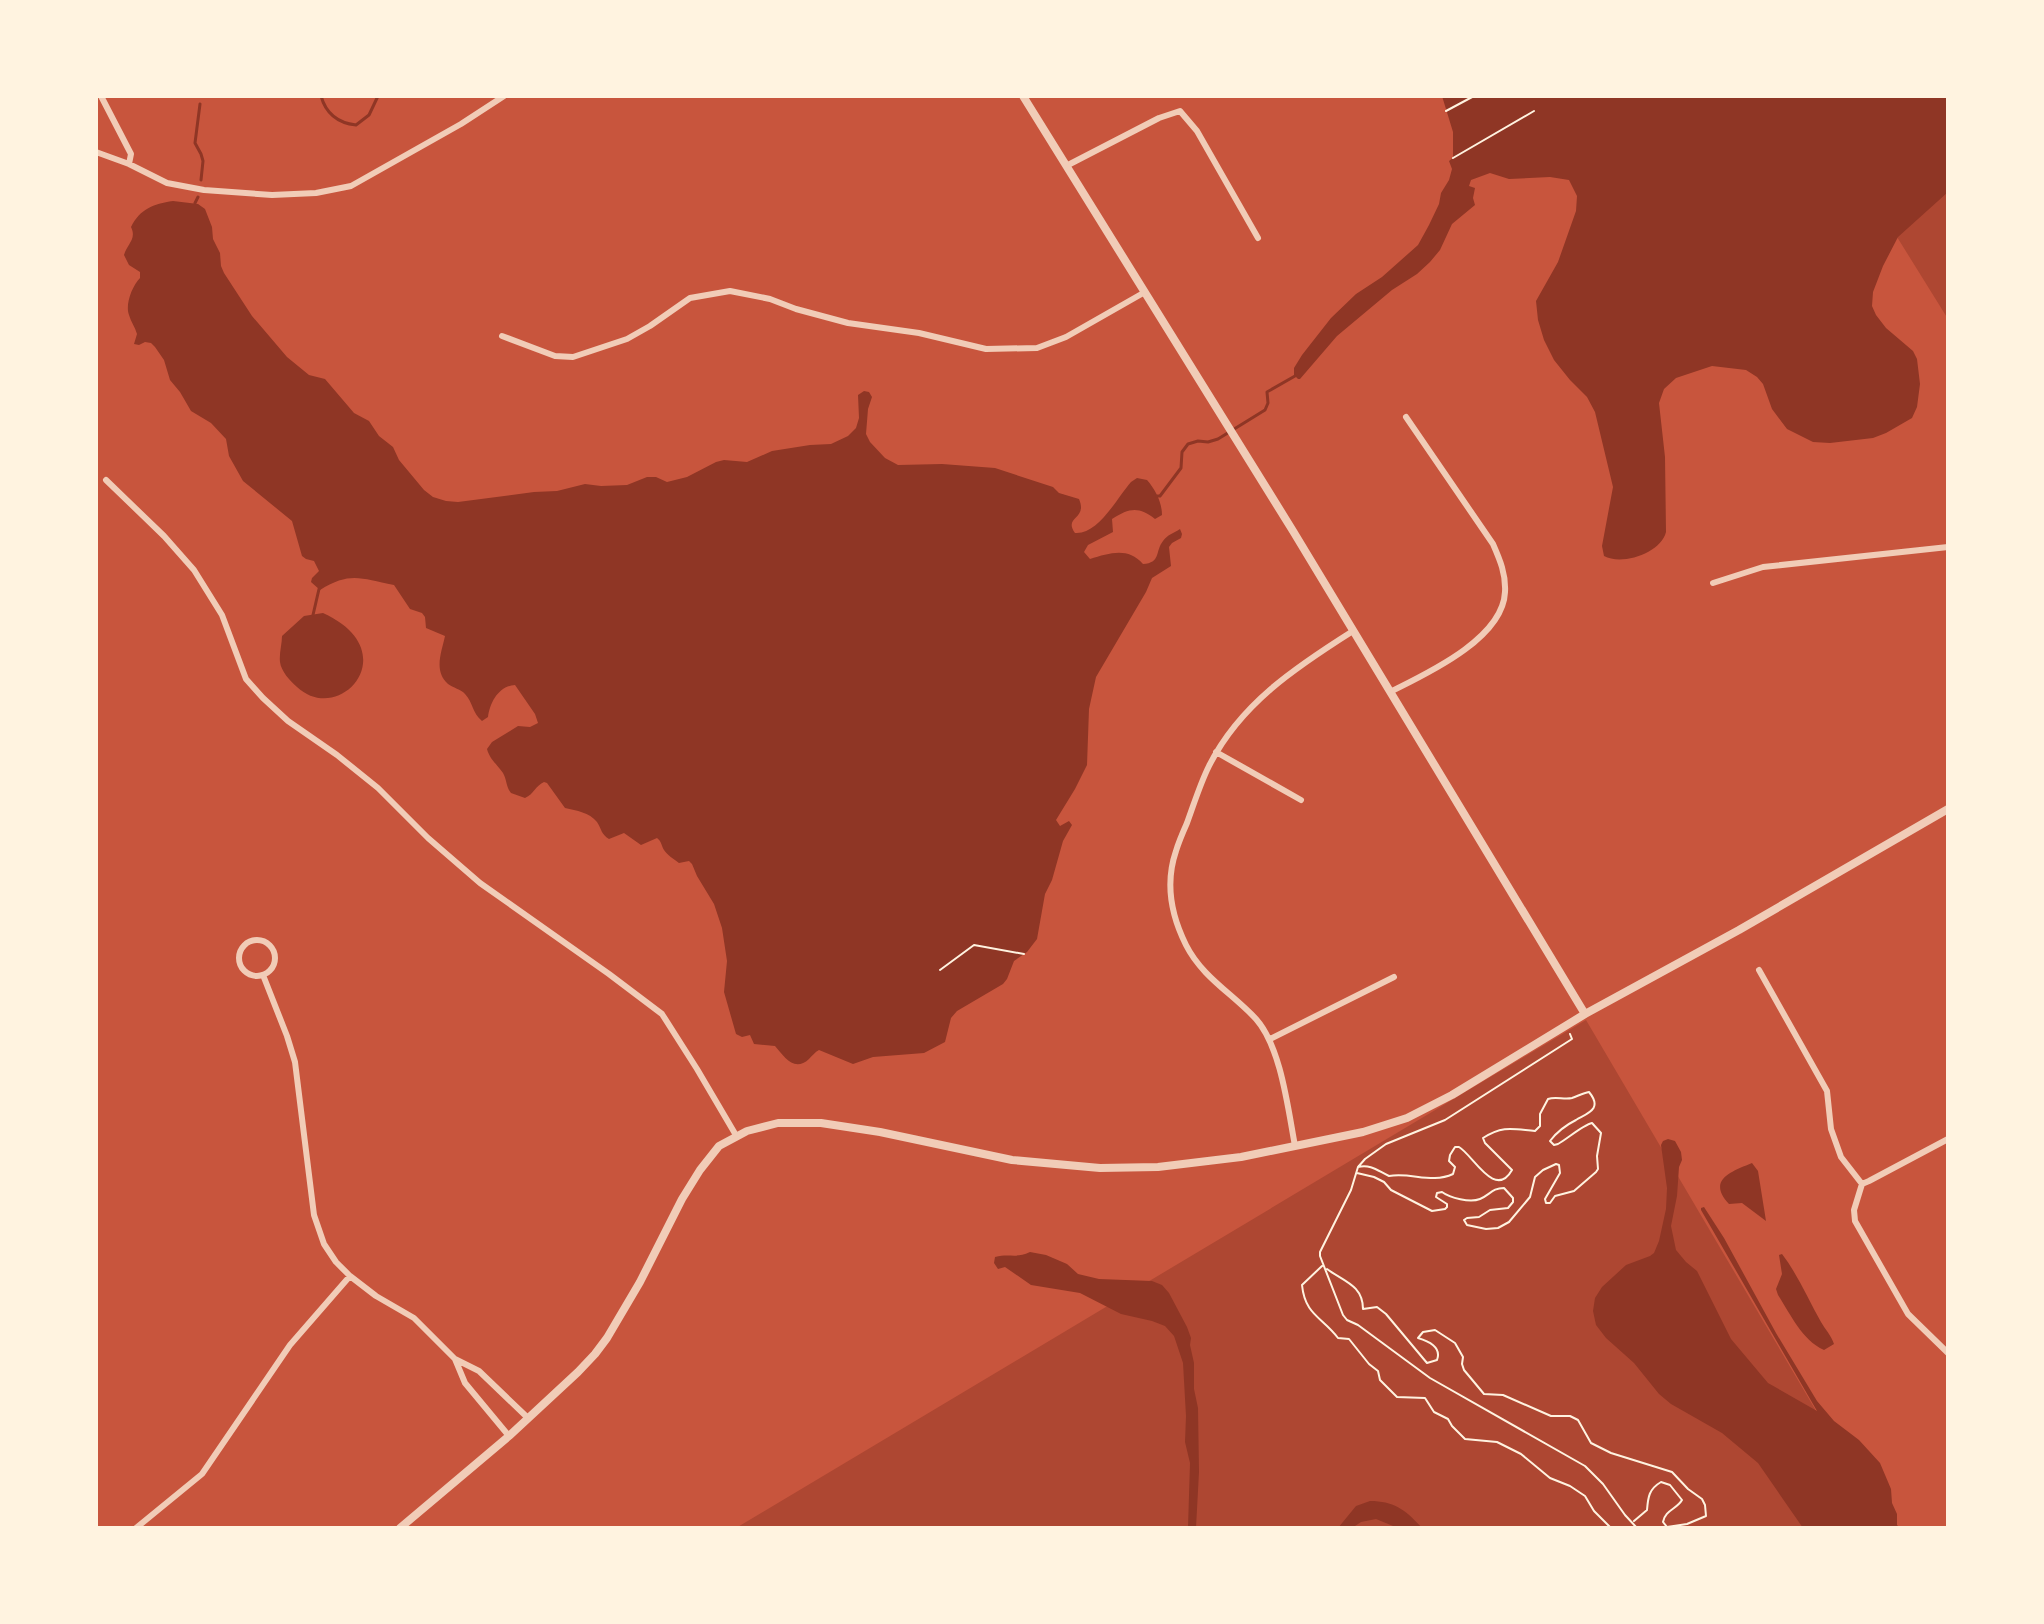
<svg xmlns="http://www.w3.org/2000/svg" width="2044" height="1624" font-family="'Zilla Slab',serif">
<rect width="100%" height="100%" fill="#c8553d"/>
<path fill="#ae4732" d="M 1948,96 L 1948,319 L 1815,105 Z
M 1586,1020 L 1885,1528 L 736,1528 Z"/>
<path fill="#8f3625" d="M 1442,96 L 1948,96 L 1948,192 L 1898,237 L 1883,266 L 1873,292 L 1872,306 L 1876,315 L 1886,328 L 1913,351 L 1917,359 L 1920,384 L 1917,407 L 1912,418 L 1886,433 L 1873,438 L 1830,443 L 1813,442 L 1787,429 L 1772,409 L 1763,384 L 1757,377 L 1746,370 L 1712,366 L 1676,378 L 1664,389 L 1659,403 L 1665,457 L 1666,532 C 1661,553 1622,566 1604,556 L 1602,546 L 1613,487 L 1595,412 L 1587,397 L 1570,380 L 1554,360 L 1544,340 L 1538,320 L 1536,301 L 1558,262 L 1576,211 L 1577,196 L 1569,180 L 1550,177 L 1509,179 L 1490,173 L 1471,180 L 1469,186 L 1475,188 L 1473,198 L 1475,205 L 1452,224 L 1440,250 L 1430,262 L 1417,274 L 1392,290 L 1337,336 L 1300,379 L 1298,379 L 1294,375 L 1294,368 L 1302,355 L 1331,318 L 1356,294 L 1382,277 L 1418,245 L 1429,225 L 1439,204 L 1441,193 L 1449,180 L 1452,169 L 1449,161 L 1453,158 L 1453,132 Z
M 173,201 L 198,204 L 205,209 L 212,227 L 213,239 L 220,253 L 221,266 L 224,273 L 252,316 L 287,357 L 309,375 L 325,379 L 354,413 L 369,421 L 379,436 L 393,447 L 399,460 L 424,490 L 433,497 L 446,501 L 458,502 L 534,492 L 557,491 L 585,484 L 601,486 L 627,485 L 647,477 L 656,477 L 667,482 L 687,477 L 716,462 L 724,460 L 747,462 L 772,451 L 810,445 L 831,444 L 848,436 L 856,428 L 859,418 L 858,395 L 864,391 L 869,392 L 872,397 L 868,409 L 866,434 L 870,442 L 885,458 L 898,465 L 942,464 L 995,468 L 1053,487 L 1059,493 L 1079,499 C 1088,520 1063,516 1075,533 C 1098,535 1117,498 1131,482 L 1137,478 L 1147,480 C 1155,489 1162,502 1162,515 L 1155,519 C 1139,506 1129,508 1112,519 L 1113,532 L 1088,545 L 1084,552 L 1090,559 C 1110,553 1128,547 1143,564 C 1161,563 1155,551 1163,541 C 1167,535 1174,533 1180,529 L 1182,534 L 1181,538 L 1172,543 L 1169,547 L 1171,566 L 1152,578 L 1146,592 L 1096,677 L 1089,709 L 1087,765 L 1075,789 L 1056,820 L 1060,826 L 1069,821 L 1072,825 L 1063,841 L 1052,880 L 1045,894 L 1037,939 L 1027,952 L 1014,961 L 1007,979 L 1003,984 L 957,1011 L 951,1018 L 945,1042 L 924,1053 L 873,1057 L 853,1064 L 819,1050 C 815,1052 812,1056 809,1059 C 794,1073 784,1056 775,1046 L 754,1044 L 750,1035 L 742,1037 L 736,1034 L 724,992 L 727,961 L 722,928 L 714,904 L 697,876 L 692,864 L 689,861 L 679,863 C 674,859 667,855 664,850 C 661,845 662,842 657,838 L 641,845 L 624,833 L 609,839 C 601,834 602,830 597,822 C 589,812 577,811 565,808 L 547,783 L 544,782 C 535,786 534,794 525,798 L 511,793 C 506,787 507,780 503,773 C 497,764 490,760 487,749 L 492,742 L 518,726 L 530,727 L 538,723 L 535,714 L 515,685 C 499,686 490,702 488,717 L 482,721 C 472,713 473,702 465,694 C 461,689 453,688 448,684 C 433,671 442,651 445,636 L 426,628 L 425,617 L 422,613 L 410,609 L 394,585 C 361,579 351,571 320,590 L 311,582 L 312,578 L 319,571 L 314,561 L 306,559 L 302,556 L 292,521 L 243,481 L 229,456 L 226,439 L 211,423 L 191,411 L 180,392 L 170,380 L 164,360 L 155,347 L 151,343 L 145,342 L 139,345 L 134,344 L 137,334 C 135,327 131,322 129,315 C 125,305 132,286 140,278 L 140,272 L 129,265 L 124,255 C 127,244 137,239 131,227 C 140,209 153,204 173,201 Z
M 323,613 C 407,651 340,727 297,687 C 290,681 281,671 280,662 C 279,654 282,644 282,636 L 304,616 Z
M 1668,1139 L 1675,1141 L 1681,1152 L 1682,1160 L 1679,1167 L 1677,1196 L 1671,1226 L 1676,1250 L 1686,1262 L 1697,1271 L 1731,1339 L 1768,1383 L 1817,1411 L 1701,1210 L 1701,1208 L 1704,1207 L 1724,1238 L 1776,1333 L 1817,1401 L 1834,1421 L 1859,1440 L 1880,1463 L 1891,1489 L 1892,1503 L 1897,1514 L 1897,1525 L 1900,1528 L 1803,1528 L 1758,1463 L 1722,1433 L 1671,1404 L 1659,1394 L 1634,1363 L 1606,1338 L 1596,1325 L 1593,1311 L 1595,1298 L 1602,1287 L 1626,1265 L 1650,1256 L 1654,1253 L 1659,1241 L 1666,1209 L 1667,1188 L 1661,1145 L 1663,1141 Z
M 1752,1163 L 1758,1171 L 1766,1221 L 1742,1203 L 1729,1204 C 1707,1180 1730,1172 1752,1163 Z
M 1030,1252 L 1046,1255 L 1067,1264 L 1078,1274 L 1099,1279 L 1152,1281 L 1162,1285 L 1169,1293 L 1187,1327 L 1191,1338 L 1190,1345 L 1194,1363 L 1194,1389 L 1198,1408 L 1199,1472 L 1196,1528 L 1188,1528 L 1190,1463 L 1185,1442 L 1186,1416 L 1183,1363 L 1174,1336 L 1165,1326 L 1152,1321 L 1121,1314 L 1080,1293 L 1031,1285 L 1005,1267 L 998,1269 L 994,1263 L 995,1257 C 1010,1253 1015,1259 1030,1252 Z
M 1782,1254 C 1798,1275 1808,1299 1821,1322 C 1825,1329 1831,1335 1834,1344 L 1824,1350 C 1802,1340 1791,1315 1778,1295 L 1776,1289 L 1782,1274 L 1779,1255 Z
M 1370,1501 C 1394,1501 1406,1510 1422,1528 L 1398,1528 L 1376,1519 L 1361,1522 L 1352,1528 L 1338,1528 L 1356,1506 Z"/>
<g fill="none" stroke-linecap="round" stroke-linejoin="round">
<path stroke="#8f3625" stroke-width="3" d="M 321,96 C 326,114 338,123 356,125 L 369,115 L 378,96
M 200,104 L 195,143 L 201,154 L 203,161 L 201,180
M 195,203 L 198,197
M 1157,496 L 1160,496 L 1181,468 L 1182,452 L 1188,444 L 1198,441 L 1208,442 L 1218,439 L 1265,410 L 1268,403 L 1267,392 L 1295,376
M 313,615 L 319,589"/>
<path stroke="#fff3e0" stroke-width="2" d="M 1446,111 L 1474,96
M 1453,158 L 1534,111
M 940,970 L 974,945 L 1024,954
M 1570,1034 L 1572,1039 L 1445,1120 L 1386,1144 L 1365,1159 L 1358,1167 L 1351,1190 L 1320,1252 L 1320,1256 L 1343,1315 L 1347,1320 L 1358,1325 L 1430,1378 L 1585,1466 L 1603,1484 L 1625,1515 L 1637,1528
M 1357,1173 L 1374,1177 L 1384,1182 L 1391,1190 L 1432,1211 L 1445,1209 L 1447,1207 L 1447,1204 L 1436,1197 L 1437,1193 L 1442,1192 C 1450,1198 1470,1203 1480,1199 C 1490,1195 1492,1188 1504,1188 L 1513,1198 L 1513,1202 L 1508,1208 L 1490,1210 L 1479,1217 L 1467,1218 L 1464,1220 L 1467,1225 L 1486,1229 L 1498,1228 L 1509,1222 L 1530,1197 L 1535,1177 L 1543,1170 L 1556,1164 L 1559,1165 L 1560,1173 L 1545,1199 L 1546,1203 L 1550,1203 L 1555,1196 L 1574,1191 L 1596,1172 L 1598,1169 L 1597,1156 L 1601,1133 L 1592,1123 C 1583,1125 1567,1139 1558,1144 L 1554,1145 L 1550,1141 C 1556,1133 1566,1125 1576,1120 C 1588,1113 1603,1109 1589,1092 C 1583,1093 1578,1096 1572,1098 C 1564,1100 1556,1096 1548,1099 L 1540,1114 L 1540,1126 L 1535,1131 C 1513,1129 1503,1125 1483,1138 L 1485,1143 L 1512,1170 C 1495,1200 1473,1155 1459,1147 L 1455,1147 L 1450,1155 L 1449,1161 L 1455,1167 L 1453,1174 C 1432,1184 1411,1172 1389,1176 C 1378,1171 1371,1164 1358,1167
M 1322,1266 L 1302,1285 C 1305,1315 1322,1317 1338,1338 L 1349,1339 L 1369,1364 L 1378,1371 L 1380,1380 L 1397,1397 L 1425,1398 L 1434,1412 L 1448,1419 L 1452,1426 L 1465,1439 L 1497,1442 L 1521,1454 L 1550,1478 L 1570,1486 L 1585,1496 L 1594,1511 L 1611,1528
M 1327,1269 C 1343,1281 1363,1285 1363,1309 L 1377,1307 L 1386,1314 L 1427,1363 L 1437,1360 C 1442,1347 1428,1341 1418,1338 L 1423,1332 L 1435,1330 L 1455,1343 L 1463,1357 L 1462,1364 L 1464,1370 L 1484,1394 L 1503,1395 L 1551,1416 L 1570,1416 L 1578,1420 L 1591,1443 L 1611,1453 L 1672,1472 L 1688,1489 L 1702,1499 L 1705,1505 L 1706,1516 L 1687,1524 L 1667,1527 L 1663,1522 C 1665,1510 1677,1509 1682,1500 L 1670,1485 L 1661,1482 C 1649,1489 1648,1497 1647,1510 L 1634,1521"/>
<path stroke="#f1ccb7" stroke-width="6" d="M 101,96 L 131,154 L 129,164
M 96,152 L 129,164 L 167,183 L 204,190 L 272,195 L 316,193 L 351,186 L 461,124 L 504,96
M 1068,165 L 1159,118 L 1180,111 L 1197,131 L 1258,238
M 502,336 L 555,356 L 573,357 L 627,339 L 650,326 L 690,298 L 730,291 L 770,299 L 796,309 L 848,323 L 919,333 L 986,349 L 1037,348 L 1066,337 L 1145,292
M 106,480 L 164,536 L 194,570 L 222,615 L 246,679 L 263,698 L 288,721 L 337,755 L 378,788 L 428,838 L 480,883 L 609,974 L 662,1014 L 697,1069 L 737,1137
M 1713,583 L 1763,567 L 1948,547
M 1390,692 C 1426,674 1503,639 1505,592 C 1506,574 1500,560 1493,544 L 1406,417
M 1216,752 L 1301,800
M239 958a18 18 0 1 1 36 0a18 18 0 1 1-36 0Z
M 1759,970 L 1827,1091 L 1831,1129 L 1841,1157 L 1862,1184 L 1869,1181 L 1948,1139
M 263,975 L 287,1036 L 295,1062 L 314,1215 L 324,1244 L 336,1262 L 350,1276 L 376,1296 L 414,1318 L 455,1359 L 479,1371 L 528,1418
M 1270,1039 L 1394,977
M 1295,1146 C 1288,1109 1281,1047 1256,1019 C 1233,994 1202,977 1186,945 C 1171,915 1165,883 1176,851 C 1179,841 1183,832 1187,823 C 1194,804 1200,784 1209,766 C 1240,704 1296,667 1353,631
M 1862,1184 L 1854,1210 L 1855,1221 L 1908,1314 L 1948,1353
M 455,1359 L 465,1383 L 509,1436
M 136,1528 L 202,1474 L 290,1345 L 350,1276"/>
<path stroke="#f1ccb7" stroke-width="8" d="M 1023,96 L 1293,531 L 1585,1014
M 400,1528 L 509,1436 L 578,1372 L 595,1354 L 607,1338 L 640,1282 L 682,1199 L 700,1170 L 719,1146 L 747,1131 L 778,1123 L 821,1123 L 880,1132 L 1012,1160 L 1100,1168 L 1158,1167 L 1241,1157 L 1363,1132 L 1407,1118 L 1452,1095 L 1585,1014 L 1739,930 L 1948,809"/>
</g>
<rect width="2044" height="1624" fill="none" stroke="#fff3e0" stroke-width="196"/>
</svg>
